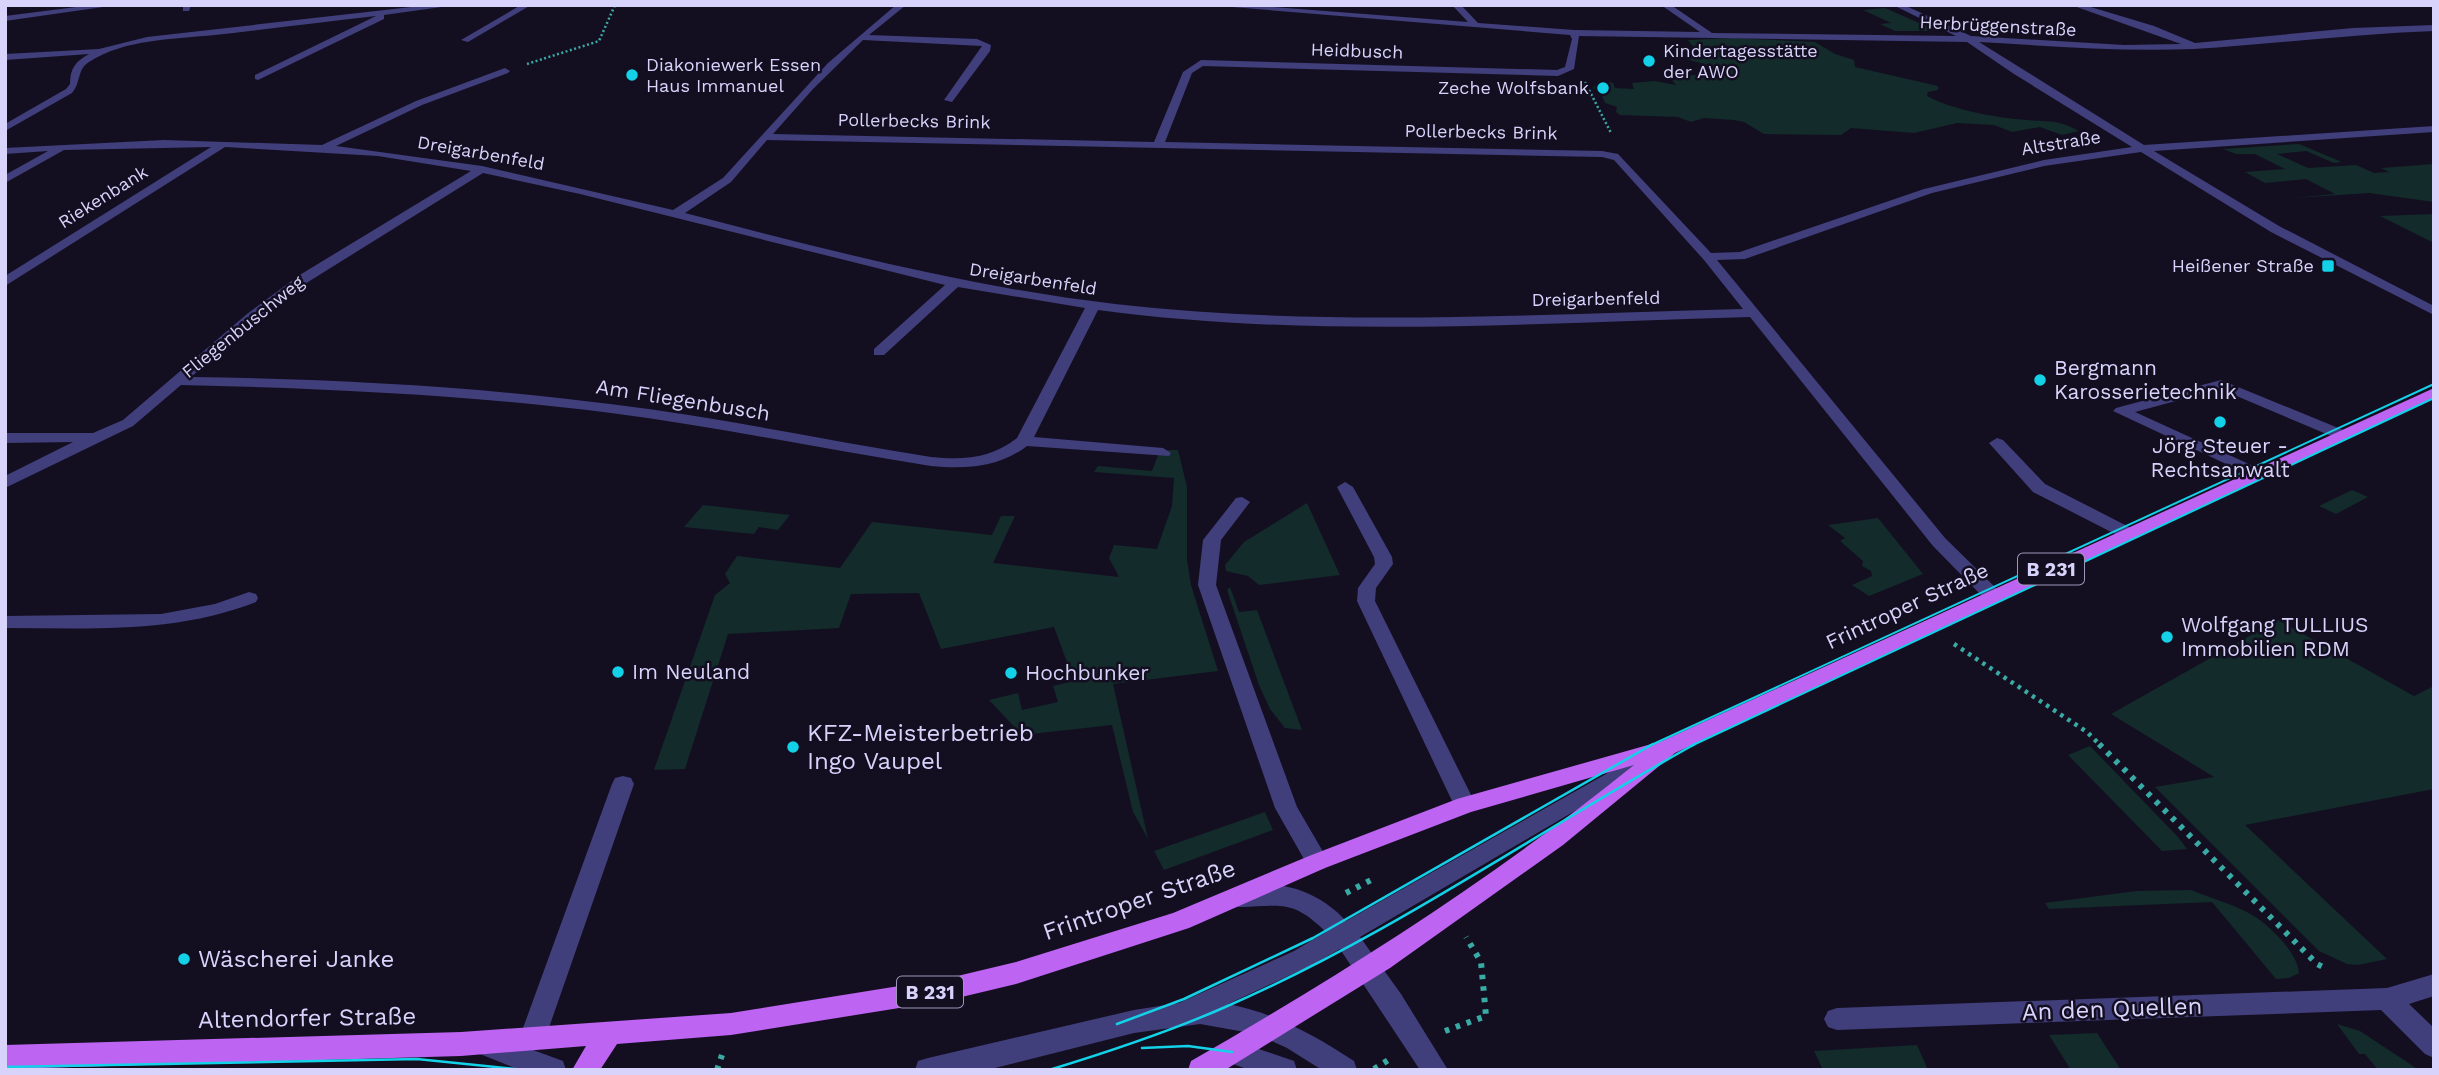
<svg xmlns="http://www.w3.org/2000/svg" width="2439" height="1075" font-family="'Work Sans',sans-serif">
<rect width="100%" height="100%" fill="#130f21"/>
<path fill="#132b2a" d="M 1885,8 L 1928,27 L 1933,31 L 1895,31 L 1880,24 L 1891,23 L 1863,10 Z
M 1733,38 L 1815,42 L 1835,54 L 1854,60 L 1855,67 L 1938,86 L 1938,90 L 1928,92 L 1927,96 C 1952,110 1998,118 2027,120 C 2050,122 2057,119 2079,131 L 2062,135 L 2040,127 L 2012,132 L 1994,125 L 1957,123 L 1914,133 L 1851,128 L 1841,135 L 1764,134 L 1744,122 L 1734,120 L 1704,118 L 1691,122 L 1678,117 L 1620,115 L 1616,112 L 1617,107 L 1605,103 L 1601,94 L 1593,88 L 1599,80 L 1613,83 L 1615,88 L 1634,89 L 1632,83 L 1654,81 L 1676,85 L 1671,79 L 1676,77 L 1722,72 L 1725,70 L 1686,59 L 1706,52 L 1694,48 L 1688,40 Z
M 2299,144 L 2342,162 L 2334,163 L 2306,151 L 2277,154 L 2308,168 L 2356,165 L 2374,173 L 2389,172 L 2381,168 L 2434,164 L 2434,202 L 2369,193 L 2294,198 L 2335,194 L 2306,179 L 2265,183 L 2245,172 L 2285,169 L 2255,154 L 2236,154 L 2223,149 Z
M 2434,214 L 2434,243 L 2380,216 Z
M 1160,450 L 1178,450 L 1187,487 L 1187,560 L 1191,585 L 1218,671 L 1113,684 L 1148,839 L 1133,812 L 1112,725 L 1022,735 L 989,700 L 1018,693 L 1022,710 L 1058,702 L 1053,686 L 1074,681 L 1054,627 L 941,649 L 919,593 L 851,594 L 839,628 L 728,634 L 685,769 L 654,770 L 715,595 L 730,583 L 725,574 L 737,556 L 840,568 L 872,522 L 992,535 L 1001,516 L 1015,516 L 993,563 L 1119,577 L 1109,558 L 1114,545 L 1157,549 L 1172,506 L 1174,478 L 1094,472 L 1098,466 L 1152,471 Z
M 2352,490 L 2368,497 L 2336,514 L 2319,506 Z
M 1307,503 L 1340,575 L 1259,585 L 1248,576 L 1226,571 L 1225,565 L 1244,542 Z
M 703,505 L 790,515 L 778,530 L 759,527 L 754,534 L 684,527 Z
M 1878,518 L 1923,574 L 1869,596 L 1852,585 L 1872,576 L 1871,571 L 1862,566 L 1863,561 L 1840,541 L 1845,538 L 1828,525 Z
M 1230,587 L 1239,612 L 1257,610 L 1302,730 L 1285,728 L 1270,709 L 1259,685 L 1227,590 Z
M 2278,620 L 2414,696 L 2434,686 L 2434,789 L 2245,825 L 2387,959 L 2358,965 L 2347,964 L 2319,951 L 2155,787 L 2214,777 L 2111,714 Z
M 2090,746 L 2178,837 L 2187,849 L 2162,851 L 2068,755 Z
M 1265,812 L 1273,830 L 1164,870 L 1154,851 Z
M 2191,890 C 2212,899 2238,905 2257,918 C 2272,928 2298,954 2299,973 L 2289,978 L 2276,979 L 2212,902 L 2049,909 L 2045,903 L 2136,891 Z
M 2337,1024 L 2360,1031 L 2419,1070 L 2378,1070 L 2365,1054 L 2359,1054 Z
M 2097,1033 L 2121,1070 L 2071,1070 L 2049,1035 Z
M 1917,1045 L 1928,1070 L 1823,1070 L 1814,1051 Z"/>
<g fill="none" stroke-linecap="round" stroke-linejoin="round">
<path stroke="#39aaa4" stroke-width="2.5" stroke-dasharray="2 2.5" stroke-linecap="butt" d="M 527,64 L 599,41 L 615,5
M 1585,82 L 1611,133"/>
<path stroke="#39aaa4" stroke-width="4.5" stroke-dasharray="3.5 5" stroke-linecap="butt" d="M 1954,644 L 2087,732 L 2101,746"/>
<path stroke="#39aaa4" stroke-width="6" stroke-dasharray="4.5 7" stroke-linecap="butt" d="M 2099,744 L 2317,964 L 2325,968
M 1346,893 L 1375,878
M 1445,1031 L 1486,1016 L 1481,962 L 1466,937
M 1374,1069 L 1390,1059
M 717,1070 L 722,1055"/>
<path fill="#413e7c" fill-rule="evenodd" d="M 92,5 L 117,5 L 5,21 L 5,16 Z
M 183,5 L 191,5 L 189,11 L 183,11 Z
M 429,5 L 456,5 L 384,15 L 384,19 L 258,80 L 255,79 L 255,75 L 376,16 C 322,22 269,29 215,35 C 175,39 124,39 89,62 C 77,69 81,83 72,93 L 5,131 L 5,124 L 66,89 L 70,84 C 70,68 76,61 89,54 L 5,60 L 5,54 L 99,49 L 147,37 Z
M 521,5 L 531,5 L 468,42 L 461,40 Z
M 896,5 L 906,5 L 869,35 L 977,39 L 991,45 L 990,51 L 952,102 L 944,100 L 982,46 L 863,40 L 813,89 L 773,134 L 1154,142 L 1183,72 L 1201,60 L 1557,70 L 1565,67 L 1572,39 L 1570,35 L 1208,5 L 1247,5 L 1468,22 L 1452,5 L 1461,5 L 1478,23 L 1574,30 L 1700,32 L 1661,5 L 1671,5 L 1712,33 L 1956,36 L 1893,5 L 1904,5 L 1971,36 L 2124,45 L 2181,44 L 2071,5 L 2084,5 L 2154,26 L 2195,43 L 2353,28 L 2434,25 L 2434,31 C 2353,34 2274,44 2193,49 C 2122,52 2051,46 1979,42 L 2144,145 L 2434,126 L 2434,132 L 2154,151 L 2279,226 L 2434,306 L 2434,315 L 2271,232 L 2141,152 L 2044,166 L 1932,193 L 1745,259 L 1717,260 L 1945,538 L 2000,592 L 2002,596 L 1993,602 L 1986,600 L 1933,546 L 1750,317 C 1534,323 1313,339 1098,310 L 1034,437 L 1163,448 L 1171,453 L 1169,456 L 1027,446 C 998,468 966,469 931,466 C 824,449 718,427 611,413 C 468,395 325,388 181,385 L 133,426 L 5,488 L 5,476 L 73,442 L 5,443 L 5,433 L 93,433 L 123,420 L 247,314 L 298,276 L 471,171 L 378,156 L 225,147 L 5,286 L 5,276 L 211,147 L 64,150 L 5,183 L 5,175 L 48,151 L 5,154 L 5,148 L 164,140 L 322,145 L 416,101 L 505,68 L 510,71 L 508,73 L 422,105 L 336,146 L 482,166 L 673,210 L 723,178 L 828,63 ZM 1579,36 L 1967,42 L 2014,74 L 2132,147 L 2044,160 L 1924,189 L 1740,252 L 1711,253 L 1618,154 L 1602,151 L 1165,142 L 1192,73 L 1203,66 L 1558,76 L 1574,69 ZM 767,140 L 1602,157 L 1614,160 L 1704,260 L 1743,309 C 1535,314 1323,328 1115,304 C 969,287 827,250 685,213 L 731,182 ZM 483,173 L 580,194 L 945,285 L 874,349 L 874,355 L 884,355 L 958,287 L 1085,308 L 1017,438 C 990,459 964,460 931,457 C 824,440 718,417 610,404 C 471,386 331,379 191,377 L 257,320 L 308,282 Z
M 2221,380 L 2348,432 L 2350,435 L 2342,440 L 2336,438 L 2220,389 L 2135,412 L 2262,470 L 2264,473 L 2262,476 L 2256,478 L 2113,411 L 2116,408 Z
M 1997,438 L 2003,440 L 2045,484 L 2133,529 L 2136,533 L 2133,537 L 2121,537 L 2033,492 L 1989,443 Z
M 1345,482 L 1353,487 L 1392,557 L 1393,564 L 1376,588 L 1375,601 L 1476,805 L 1473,811 L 1465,813 L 1457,811 L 1454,805 L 1357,601 L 1358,588 L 1375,564 L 1374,557 L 1337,487 Z
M 1242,497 L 1250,502 L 1221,540 L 1216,585 L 1297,807 L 1329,862 L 1325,868 L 1317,871 L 1309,868 L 1275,808 L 1198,585 L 1203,540 L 1236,498 Z
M 249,592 L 256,594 L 258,598 L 256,602 C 174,634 91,628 5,628 L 5,616 L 161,614 L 215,604 Z
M 1652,748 L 1660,751 L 1663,756 L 1660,761 L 1360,937 L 1401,994 L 1448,1070 L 1420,1070 L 1340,949 L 1312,965 L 1228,1004 C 1275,1013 1314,1035 1354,1061 L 1357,1070 L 1322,1070 L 1287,1048 L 1256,1034 L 1200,1024 L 1134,1033 L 987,1070 L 915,1070 L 918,1061 L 928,1058 L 1134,1010 L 1179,1003 L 1294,951 L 1326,932 C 1292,899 1283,906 1239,907 L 1231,904 L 1227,897 L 1231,890 C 1273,876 1317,889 1346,921 Z
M 623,776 L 631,778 L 634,784 L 545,1039 L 541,1047 L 533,1050 L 563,1061 L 566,1070 L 520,1070 L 475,1052 L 471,1044 L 475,1036 L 484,1032 L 522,1046 L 519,1039 L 612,784 L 615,778 Z
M 2434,974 L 2434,996 L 2409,1004 L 2434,1028 L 2434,1058 L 2425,1054 L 2381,1010 L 1837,1030 L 1828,1027 L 1824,1019 L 1828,1011 L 1837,1008 L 2387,988 Z
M 1232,1040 L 1294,1061 L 1297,1070 L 1249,1070 L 1223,1060 L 1219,1052 L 1223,1044 Z"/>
<path fill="#bd64f2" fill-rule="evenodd" d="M 2434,388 L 2434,398 L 1675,753 L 1563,845 L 1390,968 L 1225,1070 L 1188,1070 L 1191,1061 C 1346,972 1495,877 1634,765 L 1471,812 L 1325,868 L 1189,928 L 1016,984 L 949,1000 L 731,1035 L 617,1044 L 600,1070 L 572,1070 L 586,1046 L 461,1056 L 5,1069 L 5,1045 L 461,1032 L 731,1013 L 949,978 L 1016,962 L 1173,913 L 1309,856 L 1457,799 L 1662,741 Z"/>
<path stroke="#13d1e7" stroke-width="2" d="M 1649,746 L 2434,384
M 1691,746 L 2434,398"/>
<path stroke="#13d1e7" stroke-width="2.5" d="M 1117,1024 L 1184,999 L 1313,938 L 1653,744
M 1142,1048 L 1188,1046 L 1232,1052
M 5,1067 L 417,1059 L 524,1070
M 1049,1070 C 1108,1052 1166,1033 1223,1008 C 1388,937 1538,831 1695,744"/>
</g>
<g fill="#13d1e7" stroke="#130f21" stroke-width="2.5">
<circle cx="1649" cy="61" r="7"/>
<circle cx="632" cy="75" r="7"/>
<circle cx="1603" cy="88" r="7"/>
<rect x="2321" y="259" width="14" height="14" rx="3.5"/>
<circle cx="2040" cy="380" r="7"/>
<circle cx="2220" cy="422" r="7"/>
<circle cx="2167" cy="637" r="7"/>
<circle cx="618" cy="672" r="7"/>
<circle cx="1011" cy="673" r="7"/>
<circle cx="793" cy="747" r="7"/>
<circle cx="184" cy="959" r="7"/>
</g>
<g text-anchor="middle" stroke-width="5" stroke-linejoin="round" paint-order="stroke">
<g font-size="18" fill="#d8d3fb" stroke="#130f21">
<text transform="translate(1998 26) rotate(3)" y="6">Herbrüggenstraße</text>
<text transform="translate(1357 51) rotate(2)" y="6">Heidbusch</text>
<text transform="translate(914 121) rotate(1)" y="6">Pollerbecks Brink</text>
<text transform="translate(1481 132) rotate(1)" y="6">Pollerbecks Brink</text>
<text transform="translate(2061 143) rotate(-9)" y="6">Altstraße</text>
<text transform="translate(481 153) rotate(10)" y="6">Dreigarbenfeld</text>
<text transform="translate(103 197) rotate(-32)" y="6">Riekenbank</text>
<text transform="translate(1033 279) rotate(9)" y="6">Dreigarbenfeld</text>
<text transform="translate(1596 299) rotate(-1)" y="6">Dreigarbenfeld</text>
<text transform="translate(243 327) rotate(-39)" y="6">Fliegenbuschweg</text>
</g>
<g font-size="18" fill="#d8d3fb" stroke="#130f21" text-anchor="start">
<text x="1663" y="57">Kindertagesstätte<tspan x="1663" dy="21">der AWO</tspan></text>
<text x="646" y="71">Diakoniewerk Essen<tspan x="646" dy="21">Haus Immanuel</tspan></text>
<text x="1589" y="94" text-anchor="end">Zeche Wolfsbank</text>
<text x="2314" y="272" text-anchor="end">Heißener Straße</text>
</g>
<g fill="#130f21" stroke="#9d98ba" stroke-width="2">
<rect x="2018" y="553.5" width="66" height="31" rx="5"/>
<rect x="897" y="976.5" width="66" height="31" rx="5"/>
</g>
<g font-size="19" font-weight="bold" fill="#d8d3fb">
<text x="2051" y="576">B 231</text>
<text x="930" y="999">B 231</text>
</g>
<g font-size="21" fill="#d8d3fb" stroke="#130f21" text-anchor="start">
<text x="2054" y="375">Bergmann<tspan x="2054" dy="24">Karosserietechnik</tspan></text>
<text x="2220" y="453" text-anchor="middle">Jörg Steuer -<tspan x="2220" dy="24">Rechtsanwalt</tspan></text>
<text x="2181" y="632">Wolfgang TULLIUS<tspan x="2181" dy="24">Immobilien RDM</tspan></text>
<text x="632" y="679">Im Neuland</text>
<text x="1025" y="680">Hochbunker</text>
</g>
<g font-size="21" fill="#d8d3fb" stroke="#130f21">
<text transform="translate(683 400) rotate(9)" y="7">Am Fliegenbusch</text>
<text transform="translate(1907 606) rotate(-25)" y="7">Frintroper Straße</text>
</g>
<g font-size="24" fill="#d8d3fb" stroke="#130f21" text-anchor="start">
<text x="807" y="741">KFZ-Meisterbetrieb<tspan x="807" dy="28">Ingo Vaupel</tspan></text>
<text x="198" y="967">Wäscherei Janke</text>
</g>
<g font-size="24" fill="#d8d3fb" stroke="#130f21">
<text transform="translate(1139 900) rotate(-19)" y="8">Frintroper Straße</text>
<text transform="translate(2112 1009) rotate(-2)" y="8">An den Quellen</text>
<text transform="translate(307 1018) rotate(-1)" y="8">Altendorfer Straße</text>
</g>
</g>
<rect width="2439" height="1075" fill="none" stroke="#d8d3fb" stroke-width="14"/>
</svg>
